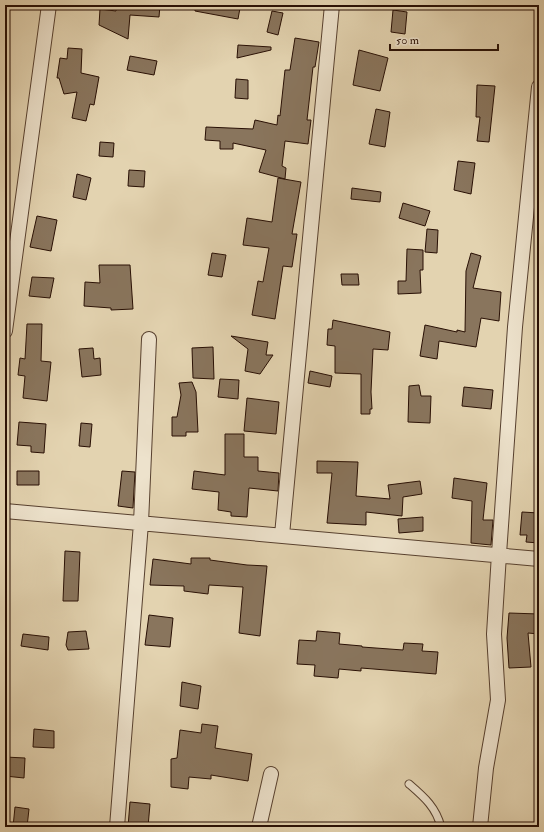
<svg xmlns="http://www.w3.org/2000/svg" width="544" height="832" font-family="'IM FELL Double Pica',serif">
<rect width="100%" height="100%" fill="#e3d3b0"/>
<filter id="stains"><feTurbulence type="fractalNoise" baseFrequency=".005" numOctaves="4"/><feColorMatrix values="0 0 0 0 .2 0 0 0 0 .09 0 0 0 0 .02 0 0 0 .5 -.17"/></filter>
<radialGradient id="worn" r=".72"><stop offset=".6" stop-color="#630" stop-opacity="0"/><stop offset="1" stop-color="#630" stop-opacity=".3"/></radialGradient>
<path fill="#89755d" stroke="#280f04" d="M 116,5 L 160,5 L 159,17 L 130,15 L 128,39 L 99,25 L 100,9 L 116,11 Z
M 195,5 L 224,5 L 240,8 L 238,19 L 195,11 Z
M 393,10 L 407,12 L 405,34 L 391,32 Z
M 272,11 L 283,13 L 278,35 L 267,32 Z
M 295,38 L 319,42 L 315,67 L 313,67 L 307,120 L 311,120 L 308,144 L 285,141 L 282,166 L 286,168 L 285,179 L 259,172 L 266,150 L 233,143 L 233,149 L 220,149 L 220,141 L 205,140 L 206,127 L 253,129 L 255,120 L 277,125 L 278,115 L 280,116 L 285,70 L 290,70 Z
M 238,45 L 271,47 L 271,50 L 237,58 Z
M 68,48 L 82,49 L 81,73 L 99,77 L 94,105 L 90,104 L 86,121 L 72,118 L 77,92 L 64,94 L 59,78 L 57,78 L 60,58 L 67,59 Z
M 359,50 L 388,58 L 380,91 L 353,85 Z
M 130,56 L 157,61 L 154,75 L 127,70 Z
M 236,79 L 248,80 L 248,99 L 235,98 Z
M 477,85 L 495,86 L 489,142 L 477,141 L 480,117 L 476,117 Z
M 376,109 L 390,112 L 385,147 L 369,144 Z
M 100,142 L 114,143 L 113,157 L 99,156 Z
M 458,161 L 475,163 L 471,194 L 454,190 Z
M 129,170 L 145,171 L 144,187 L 128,186 Z
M 77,174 L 91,178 L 86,200 L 73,197 Z
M 278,178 L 301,182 L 292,234 L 297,234 L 292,267 L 283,266 L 275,319 L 252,315 L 258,281 L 263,282 L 269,248 L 243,245 L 247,218 L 272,222 Z
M 352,188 L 381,192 L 380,202 L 351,199 Z
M 403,203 L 430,211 L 425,226 L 399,218 Z
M 37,216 L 57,220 L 51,251 L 30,247 Z
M 427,229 L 438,230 L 437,253 L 425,252 Z
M 407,249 L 423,250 L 423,270 L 420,270 L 421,293 L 398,294 L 398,281 L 406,281 Z
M 212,253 L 226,255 L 222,277 L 208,275 Z
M 471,253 L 481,256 L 473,288 L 501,292 L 499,321 L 481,318 L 476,347 L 439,341 L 437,359 L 420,356 L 425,325 L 457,332 L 457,330 L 465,332 L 466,271 Z
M 99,265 L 130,265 L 133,309 L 111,310 L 111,308 L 84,306 L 85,282 L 100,283 Z
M 341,274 L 358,274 L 359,285 L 342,285 Z
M 32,277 L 54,278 L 50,298 L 29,296 Z
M 333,320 L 390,332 L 388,350 L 373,349 L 371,392 L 372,409 L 370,409 L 370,414 L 361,414 L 361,374 L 335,373 L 335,346 L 327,345 L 328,329 L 332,329 Z
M 27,324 L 42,324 L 41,361 L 51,362 L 47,401 L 23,398 L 25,376 L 18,375 L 20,358 L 25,359 Z
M 231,336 L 268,342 L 266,355 L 273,355 L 260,374 L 245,371 L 248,349 Z
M 213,347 L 214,379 L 193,378 L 192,348 Z
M 93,348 L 94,359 L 100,358 L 101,375 L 82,377 L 79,349 Z
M 310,371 L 332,376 L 330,387 L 308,383 Z
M 220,379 L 239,380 L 238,399 L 218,397 Z
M 192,382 L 196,392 L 198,432 L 186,432 L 186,436 L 172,436 L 172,417 L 177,417 L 181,395 L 179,383 Z
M 419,385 L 421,396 L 431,396 L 430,423 L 408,422 L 409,386 Z
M 464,387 L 493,390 L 491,409 L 462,406 Z
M 247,398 L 279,402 L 276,434 L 244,431 Z
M 19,422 L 46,424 L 44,453 L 31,452 L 31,446 L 17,445 Z
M 81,423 L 92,424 L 90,447 L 79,446 Z
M 225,434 L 244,434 L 244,457 L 258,457 L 258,471 L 279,473 L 278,491 L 249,488 L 247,517 L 231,516 L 231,512 L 218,510 L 219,492 L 192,489 L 194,471 L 225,475 Z
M 317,461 L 358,462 L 356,496 L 390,499 L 388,485 L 420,481 L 422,494 L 403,497 L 402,516 L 366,512 L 366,525 L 327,523 L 332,473 L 317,473 Z
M 17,471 L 39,471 L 39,485 L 17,485 Z
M 122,471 L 135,472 L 133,508 L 118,506 Z
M 454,478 L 487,483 L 483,520 L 493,520 L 491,545 L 471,543 L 472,501 L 452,498 Z
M 522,512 L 539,513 L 539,543 L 526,542 L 527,535 L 520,535 Z
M 423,517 L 423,531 L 399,533 L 398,519 Z
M 65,551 L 80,552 L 78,601 L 63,601 Z
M 191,558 L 210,558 L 210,560 L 247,565 L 267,566 L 260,636 L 239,633 L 243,587 L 209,585 L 208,594 L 184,591 L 184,586 L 150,585 L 153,559 L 191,564 Z
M 509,613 L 539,614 L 539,634 L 528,633 L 531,667 L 509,668 L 507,638 Z
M 149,615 L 173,618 L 170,647 L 145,645 Z
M 86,631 L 89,649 L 68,650 L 66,645 L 68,632 Z
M 317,631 L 340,633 L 339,644 L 362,646 L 362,647 L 403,650 L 404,643 L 423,644 L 422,651 L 438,652 L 436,674 L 361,668 L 361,671 L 339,669 L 338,678 L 314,676 L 315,665 L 297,664 L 299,640 L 316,641 Z
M 23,634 L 49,637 L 48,650 L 21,646 Z
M 182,682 L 201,686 L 198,709 L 180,706 Z
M 202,724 L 218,726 L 215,748 L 252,754 L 248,781 L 211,775 L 211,779 L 189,777 L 188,789 L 171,787 L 171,759 L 177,758 L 180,730 L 201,733 Z
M 34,729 L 54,731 L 54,748 L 33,747 Z
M 5,757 L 25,758 L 24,778 L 5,776 Z
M 130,802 L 150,804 L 148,827 L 128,827 Z
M 15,807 L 29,809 L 27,827 L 13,827 Z"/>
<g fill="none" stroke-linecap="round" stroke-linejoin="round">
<g stroke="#57402f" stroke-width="9">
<path id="service" d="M 409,784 C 424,797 436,807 441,827"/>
</g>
<g stroke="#57402f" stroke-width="16">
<path id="minor" d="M 5,331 L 49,5
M 5,511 L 539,559
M 282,535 L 332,5
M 117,827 L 141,523 L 149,339
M 259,827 L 271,774
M 480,827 L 486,768 L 498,700 L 494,634 L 499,554 L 515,327 L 539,87"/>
</g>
<use href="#service" stroke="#ede2cc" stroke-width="7"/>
<use href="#minor" stroke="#ede2cc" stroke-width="14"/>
</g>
<rect width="544" height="832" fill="none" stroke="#e3d3b0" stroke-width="20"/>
<rect x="6" y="6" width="532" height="820" fill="none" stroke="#280f04" stroke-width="2"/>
<rect x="10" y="10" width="524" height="812" fill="none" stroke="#280f04"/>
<path d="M390 44v6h108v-6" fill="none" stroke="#280f04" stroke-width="2"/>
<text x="396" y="44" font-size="12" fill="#280f04" stroke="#ede2cc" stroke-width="3" paint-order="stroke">50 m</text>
<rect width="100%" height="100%" filter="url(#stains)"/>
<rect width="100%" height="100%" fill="url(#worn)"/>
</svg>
